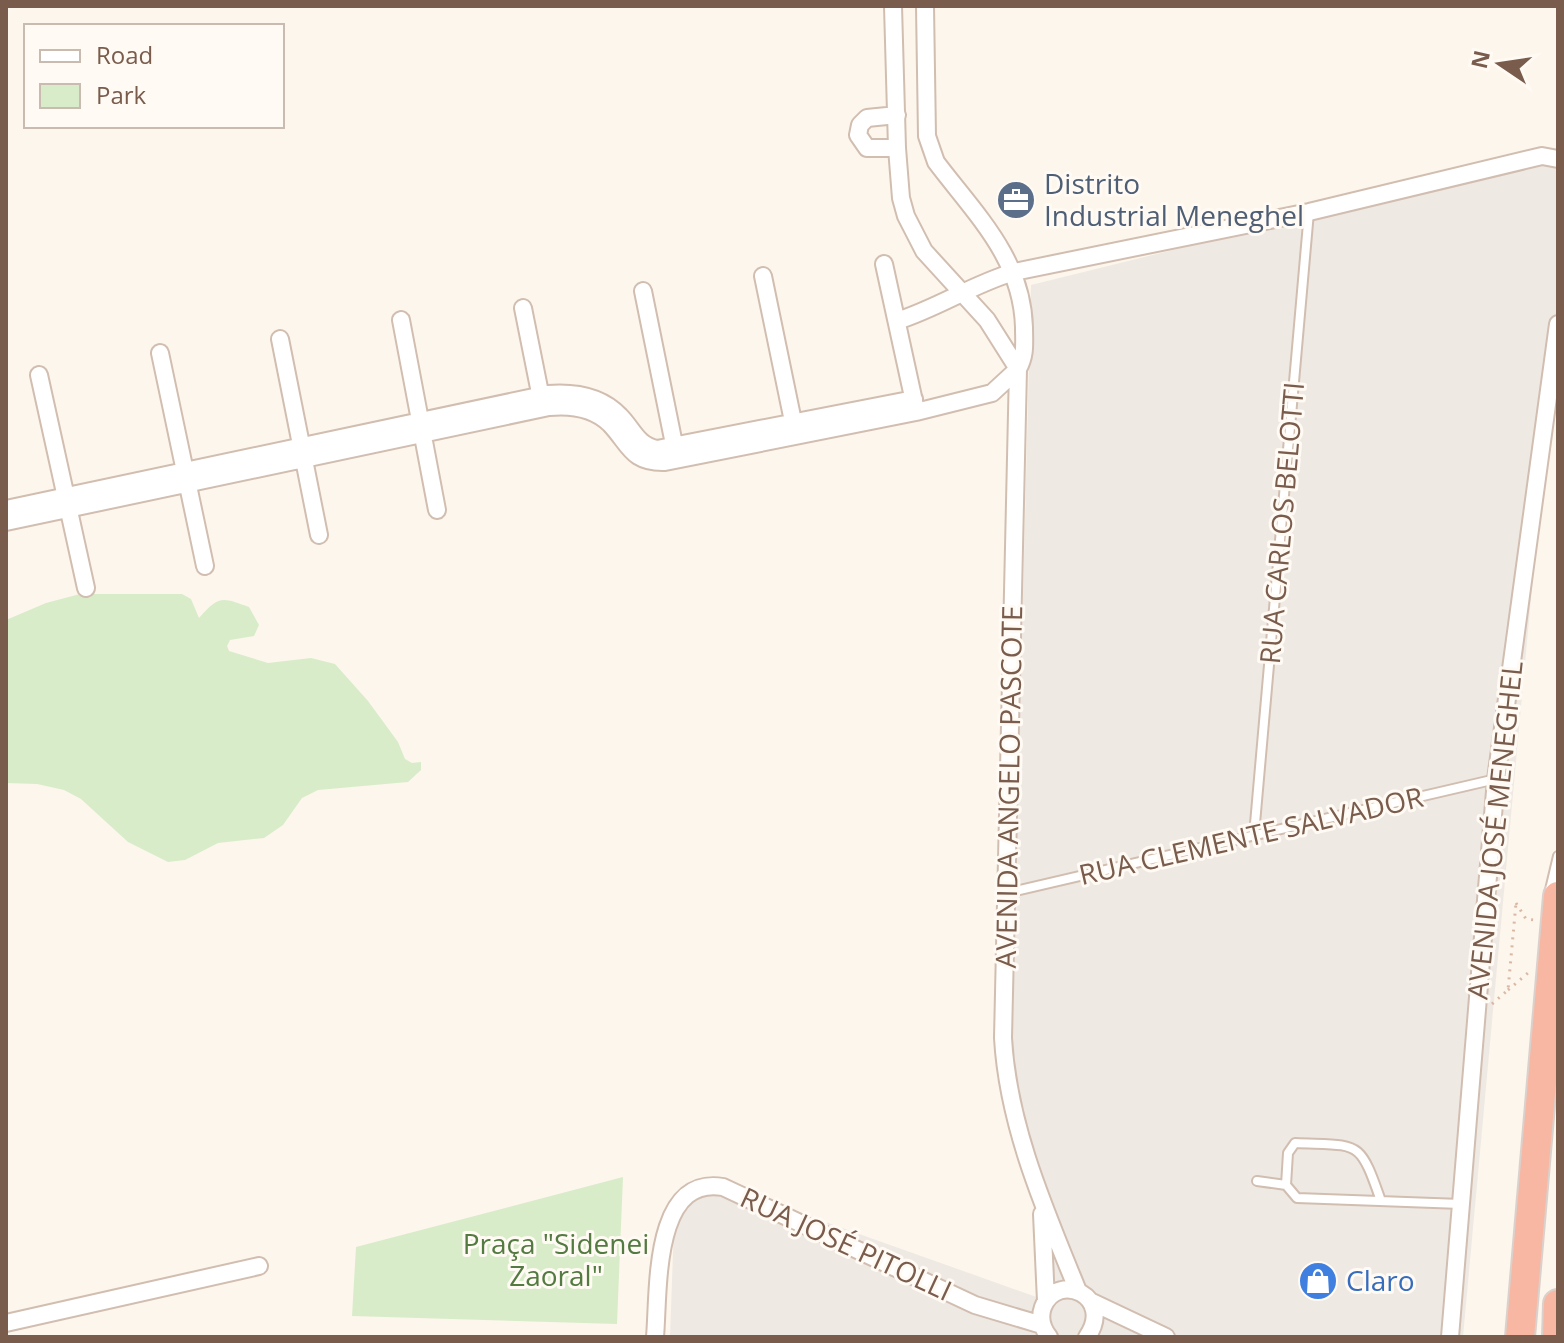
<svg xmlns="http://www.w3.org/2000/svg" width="1564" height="1343" font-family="'Open Sans',sans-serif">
<rect width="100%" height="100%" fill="#fdf6ec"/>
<path fill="#efe9e4" d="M 1529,162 L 1558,165 L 1558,305 L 1463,1337 L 670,1337 L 674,1224 L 707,1187 L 738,1191 L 1045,1300 L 1041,1200 L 1010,1101 L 1031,285 Z"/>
<path fill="#d8ecc9" d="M 80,594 L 182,594 L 191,599 L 199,618 C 219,595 222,597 249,607 L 259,625 L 254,636 L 230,640 L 227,646 L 229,651 L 268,663 L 311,658 L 335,664 L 368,701 L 398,742 L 405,759 L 412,763 L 421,762 L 421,770 L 408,782 L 318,790 L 302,798 L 283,825 L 264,838 L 218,843 L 185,860 L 168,862 L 128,842 L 81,799 L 64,790 L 37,784 L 6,783 L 6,620 L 46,603 Z
M 623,1177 L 617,1324 L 352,1316 L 356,1247 Z"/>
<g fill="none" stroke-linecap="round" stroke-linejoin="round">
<g stroke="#d1beb0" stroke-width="12">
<path id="lane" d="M 1254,835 L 1309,212
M 1007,893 L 1496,779
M 1549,894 L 1558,856
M 1257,1181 L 1286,1185 L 1297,1198 L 1461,1204
M 1286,1185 L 1288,1153 L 1295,1143 C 1360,1146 1359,1138 1381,1201"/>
</g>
<g stroke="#d1beb0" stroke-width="20">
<path id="street" d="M 893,6 L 897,148 L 901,198 L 906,216 L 924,251 L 987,320 L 1018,369
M 925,6 L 927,136 L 936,162 C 976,215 1022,258 1024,327 C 1024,343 1026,355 1018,369 L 1003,1038 C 1008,1126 1045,1210 1078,1291
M 897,115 L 867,118 L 860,125 L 858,135 L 867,148 L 897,148
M 884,264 L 915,406
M 763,276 L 795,431
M 643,291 L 676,454
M 523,308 L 542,403
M 401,320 L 437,510
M 897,321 C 938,308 973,284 1014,272 L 1309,212 L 1542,156 L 1558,159
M 280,339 L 319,535
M 160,353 L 205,566
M 39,375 L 86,588
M 6,509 L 548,394 C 573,392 601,396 620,416 C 633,429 637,445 657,449 L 914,399
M 6,522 L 549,407 C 570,405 594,408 610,424 C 630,445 631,463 665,462 L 916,412 L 992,393 L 1018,369
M 1042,1214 L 1046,1301
M 1092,1302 L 1166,1337
M 6,1323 L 259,1266
M 655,1337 C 659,1292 652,1175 723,1187 L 975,1305 L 1042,1325
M 1049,1337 C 1042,1328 1039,1318 1043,1307 C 1058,1270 1115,1297 1087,1337
M 1450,1337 L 1496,779 L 1558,324"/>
</g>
<g stroke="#dad1cd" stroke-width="32">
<path id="highway" d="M 1520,1337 L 1558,896
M 1557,1337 L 1558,1304"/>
</g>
<path stroke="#d9b8a5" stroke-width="3" stroke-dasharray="2 6" stroke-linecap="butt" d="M 1516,903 L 1526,919 L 1534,920
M 1508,990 L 1528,973
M 1492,1004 L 1508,990 L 1516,903"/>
<use href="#lane" stroke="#fff" stroke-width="8"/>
<use href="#street" stroke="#fff" stroke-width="16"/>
<use href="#highway" stroke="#f7b7a3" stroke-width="28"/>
</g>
<defs>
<g id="office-disc" transform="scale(2)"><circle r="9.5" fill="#5c6f8a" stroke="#fffaf3"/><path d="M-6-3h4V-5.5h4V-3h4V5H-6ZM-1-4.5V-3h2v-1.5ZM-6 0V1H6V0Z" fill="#fff"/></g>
<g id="shop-disc" transform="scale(2)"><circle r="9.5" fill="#3f7fe0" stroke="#fffaf3"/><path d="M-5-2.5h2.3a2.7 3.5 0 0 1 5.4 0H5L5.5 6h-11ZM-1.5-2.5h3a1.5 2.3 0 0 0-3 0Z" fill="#fff"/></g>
</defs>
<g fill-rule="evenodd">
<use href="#office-disc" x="1016" y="200"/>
<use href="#shop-disc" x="1318" y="1281"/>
</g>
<g text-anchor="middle" stroke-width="6" stroke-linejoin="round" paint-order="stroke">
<g font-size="28" fill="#4e5e75" stroke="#fffaf3" text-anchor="start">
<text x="1044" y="194">Distrito<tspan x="1044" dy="32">Industrial Meneghel</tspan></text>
</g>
<g font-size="28" fill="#7a5c4d" stroke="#fffaf3">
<text transform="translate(1282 523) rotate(-85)" y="10">RUA CARLOS BELOTTI</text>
<text transform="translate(1009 787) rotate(-89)" y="10">AVENIDA ANGELO PASCOTE</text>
<text transform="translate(1495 830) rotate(-84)" y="10">AVENIDA JOSÉ MENEGHEL</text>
<text transform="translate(1251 836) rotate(-13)" y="10">RUA CLEMENTE SALVADOR</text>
<text transform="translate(846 1244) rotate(25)" y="10">RUA JOSÉ PITOLLI</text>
</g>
<g font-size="28" fill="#537a41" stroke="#fffaf3">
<text x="556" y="1254">Praça "Sidenei<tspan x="556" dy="32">Zaoral"</tspan></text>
</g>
<g font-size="28" fill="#366cbe" stroke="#fffaf3" text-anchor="start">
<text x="1346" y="1291">Claro</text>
</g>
</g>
<rect width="1564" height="1343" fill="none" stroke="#7a5c4d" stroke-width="16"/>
<rect x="24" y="24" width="260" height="104" fill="#fffaf3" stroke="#cabbb1" stroke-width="2"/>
<rect x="40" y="50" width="40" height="12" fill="#ffffff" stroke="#cabbb1" stroke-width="2"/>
<text x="96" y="64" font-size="24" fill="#7a5c4d">Road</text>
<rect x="40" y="84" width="40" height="24" fill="#d8ecc9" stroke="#cabbb1" stroke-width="2"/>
<text x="96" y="104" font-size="24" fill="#7a5c4d">Park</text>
<g transform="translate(1500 64) rotate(283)" stroke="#fffaf3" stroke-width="6" paint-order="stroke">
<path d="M0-6L14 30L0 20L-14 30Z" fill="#7a5c4d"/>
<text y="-12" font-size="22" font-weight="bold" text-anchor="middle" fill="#7a5c4d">N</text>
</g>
</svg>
